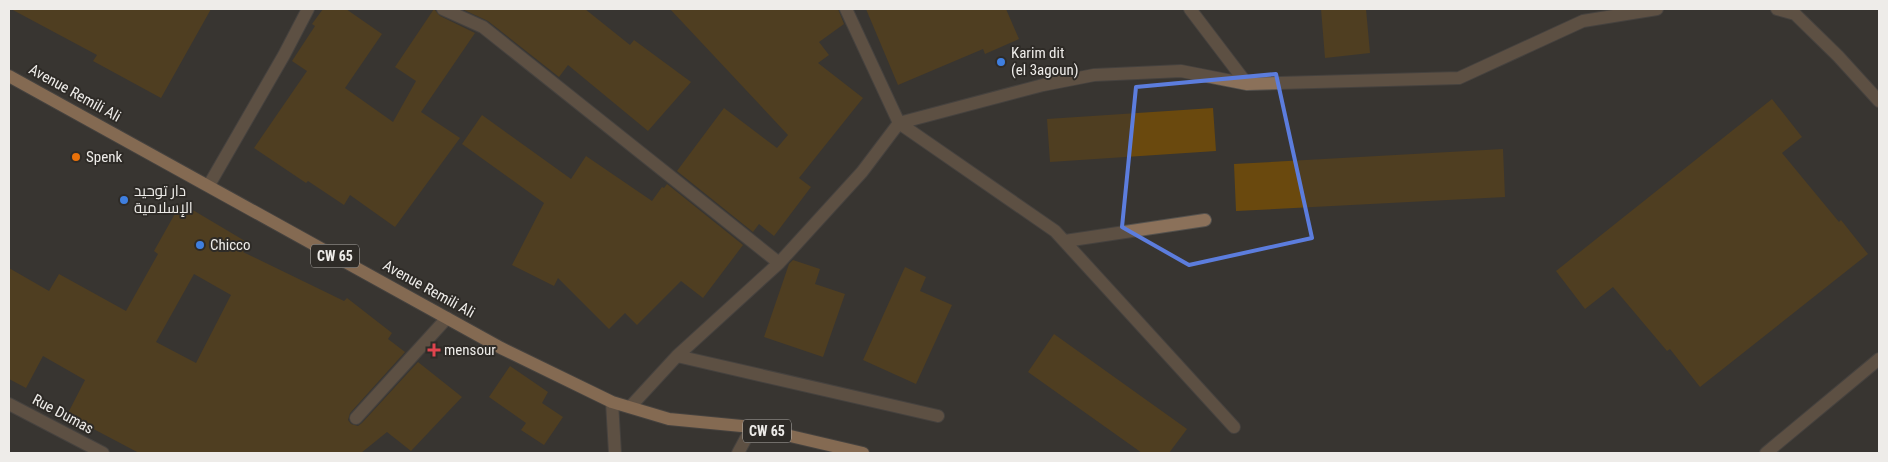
<svg xmlns="http://www.w3.org/2000/svg" width="1888" height="462" font-family="'Roboto Condensed',Cairo,sans-serif">
<rect width="100%" height="100%" fill="#383531"/>
<path fill="#6a490e" fill-rule="evenodd" d="M 11,9 L 211,9 L 161,98 L 93,61 L 97,55 Z
M 323,9 L 346,9 L 382,34 L 345,88 L 393,122 L 416,81 L 395,67 L 434,9 L 440,16 L 475,33 L 421,112 L 460,138 L 395,227 L 350,195 L 344,205 L 308,181 L 306,183 L 254,148 L 307,71 L 292,61 L 315,26 L 312,24 Z
M 462,9 L 585,9 L 630,45 L 634,40 L 691,82 L 648,131 L 568,65 L 559,77 L 488,21 Z
M 670,9 L 838,9 L 844,24 L 819,42 L 829,55 L 818,63 L 863,98 L 799,178 L 811,187 L 774,236 L 759,224 L 753,232 L 677,171 L 724,108 L 777,148 L 788,135 Z
M 866,9 L 1006,9 L 1019,39 L 985,54 L 983,49 L 898,85 Z
M 1321,9 L 1366,9 L 1370,53 L 1325,58 Z
M 1772,99 L 1802,137 L 1782,153 L 1839,222 L 1841,220 L 1868,254 L 1700,387 L 1670,349 L 1667,351 L 1613,287 L 1585,309 L 1556,271 Z
M 1213,108 L 1216,151 L 1050,162 L 1047,119 Z
M 482,115 L 571,179 L 586,156 L 652,201 L 662,187 L 664,188 L 667,184 L 743,245 L 703,298 L 681,281 L 637,325 L 625,313 L 609,329 L 558,278 L 554,286 L 512,265 L 544,203 L 462,144 Z
M 1503,149 L 1505,197 L 1236,211 L 1234,164 Z
M 181,203 L 250,244 L 243,252 L 344,301 L 347,298 L 392,333 L 388,339 L 405,352 L 350,413 L 348,420 L 351,424 L 358,426 L 362,423 L 418,362 L 462,397 L 411,451 L 387,432 L 361,453 L 139,453 L 67,415 L 85,380 L 43,356 L 26,388 L 9,379 L 9,268 L 49,291 L 59,274 L 126,311 L 158,254 L 154,251 ZM 194,274 L 231,295 L 196,363 L 156,342 Z
M 793,260 L 820,269 L 815,284 L 845,294 L 823,357 L 764,337 L 789,264 Z
M 905,267 L 926,277 L 920,291 L 952,305 L 916,384 L 863,360 Z
M 1054,334 L 1187,429 L 1169,453 L 1142,453 L 1028,372 Z
M 510,366 L 548,392 L 542,403 L 563,417 L 544,445 L 521,430 L 526,423 L 489,397 Z"/>
<g fill="none" stroke-linecap="round" stroke-linejoin="round">
<g stroke="#55524e" stroke-width="14">
<path id="minor" d="M 443,9 L 483,27 L 779,263
M 846,9 L 899,123 L 1055,231 L 1234,427
M 1190,9 L 1247,84
M 1777,9 L 1795,14 L 1838,56 L 1879,101
M 209,185 L 284,55 L 308,9
M 1065,241 L 1205,220
M 677,356 L 938,416
M 612,402 L 615,453
M 9,404 L 103,453
M 630,407 L 677,356 L 779,263 L 862,172 L 899,123 L 1043,85 L 1094,75 L 1181,71 L 1247,84 L 1459,78 L 1583,21 L 1657,9
M 356,418 L 447,318
M 738,453 L 752,427
M 1766,453 L 1879,359"/>
</g>
<g stroke="#55524e" stroke-width="14">
<path id="major" d="M 9,76 L 501,348 L 612,402 L 669,419 L 752,427 L 863,453"/>
</g>
<use href="#minor" stroke="#8b715a" stroke-width="12"/>
<use href="#major" stroke="#dfaa7b" stroke-width="12"/>
</g>
<path d="M0 0H1888V462H0ZM 1276,74 L 1312,238 L 1189,265 L 1122,227 L 1136,87 Z" fill="#383531" fill-opacity=".55" fill-rule="evenodd"/>
<path fill="none" stroke="#5c7ddd" stroke-width="4" stroke-linejoin="round" d="M 1276,74 L 1312,238 L 1189,265 L 1122,227 L 1136,87 Z"/>
<g fill="#3f7fe0" stroke="#2e2b27" stroke-width="2">
<circle cx="1001" cy="62" r="5"/>
<circle cx="124" cy="200" r="5"/>
<circle cx="200" cy="245" r="5"/>
</g>
<circle fill="#e8710a" stroke="#2e2b27" stroke-width="2" cx="76" cy="157" r="5"/>
<path fill="#e0444e" stroke="#2e2b27" stroke-width="2" d="M431.5 342.5h5v5h5v5h-5v5h-5v-5h-5v-5h5z"/>
<g text-anchor="middle" stroke-width="4" stroke-linejoin="round" paint-order="stroke">
<g fill="#2e2b27" stroke="#b4b2af" stroke-width="1">
<rect x="311" y="244.5" width="48" height="23" rx="4"/>
<rect x="743" y="419.5" width="48" height="23" rx="4"/>
</g>
<g font-size="14" font-weight="bold" fill="#eeece9">
<text x="335" y="261">CW 65</text>
<text x="767" y="436">CW 65</text>
</g>
<g font-size="15" fill="#eeece9" stroke="#2e2b27" text-anchor="start">
<text x="1011" y="58">Karim dit<tspan x="1011" dy="17">(el 3agoun)</tspan></text>
<text x="86" y="162">Spenk</text>
<text x="134" y="196">دار توحيد<tspan x="134" dy="17">الإسلامية</tspan></text>
<text x="210" y="250">Chicco</text>
<text x="444" y="355">mensour</text>
</g>
<g font-size="15" fill="#eeece9" stroke="#2e2b27">
<text transform="translate(75 93) rotate(29)" y="5">Avenue Remili Ali</text>
<text transform="translate(429 289) rotate(29)" y="5">Avenue Remili Ali</text>
<text transform="translate(63 414) rotate(28)" y="5">Rue Dumas</text>
</g>
</g>
<rect width="1888" height="462" fill="none" stroke="#eeece9" stroke-width="20"/>
</svg>
